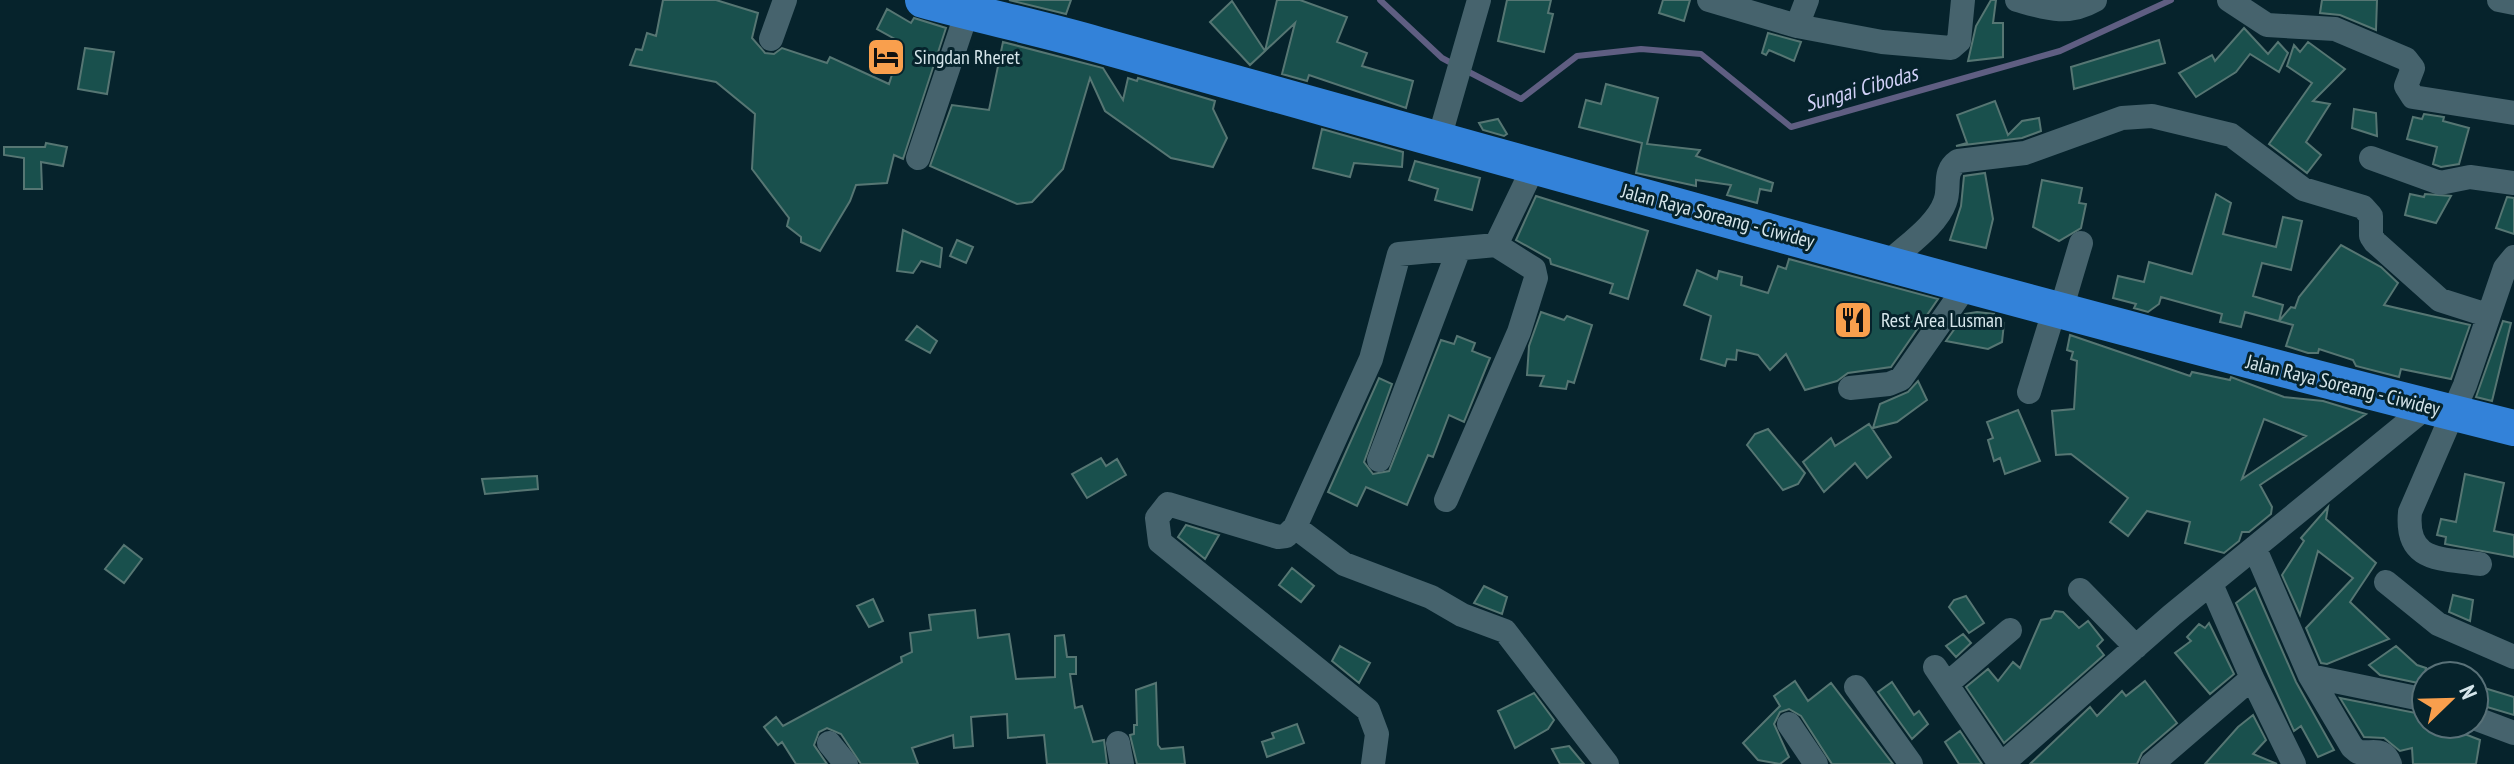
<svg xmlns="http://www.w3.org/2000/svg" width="2514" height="764" font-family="'PT Sans Narrow',sans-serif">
<rect width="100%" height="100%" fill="#06232c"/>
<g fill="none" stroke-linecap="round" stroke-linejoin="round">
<path stroke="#5f5e82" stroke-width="6" d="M 1380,0 L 1442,58 L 1455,65
M 1465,70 L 1521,99 L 1577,56 L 1641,49 L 1701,54 L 1791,127 L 2060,51 L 2171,0"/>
</g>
<path fill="#19504d" stroke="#567673" stroke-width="2" fill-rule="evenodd" d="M 663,0 L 716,0 L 758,13 L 752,38 L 765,53 L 774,54 L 782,48 L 827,63 L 830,57 L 889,84 L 902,43 L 877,29 L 887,9 L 911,23 L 914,18 L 946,28 L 903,159 L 894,155 L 887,183 L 856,185 L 850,201 L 820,251 L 801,242 L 801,237 L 787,226 L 789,218 L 752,169 L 755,114 L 716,82 L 630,65 L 636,49 L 642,50 L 647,33 L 656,36 Z
M 1009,0 L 1071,0 L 1066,14 Z
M 1277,0 L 1300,0 L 1347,17 L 1337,42 L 1367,53 L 1362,66 L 1413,81 L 1406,108 L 1309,75 L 1307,81 L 1282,74 L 1295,23 L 1265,51 Z
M 1507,0 L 1551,0 L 1548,13 L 1553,14 L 1544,52 L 1498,41 Z
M 1663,0 L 1690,0 L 1684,21 L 1659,13 Z
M 1991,0 L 1996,0 L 1993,23 L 2003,23 L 2003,57 L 1968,61 L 1976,26 Z
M 2322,0 L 2377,0 L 2376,30 L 2340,15 L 2320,13 Z
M 1232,1 L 1265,51 L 1250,65 L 1210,22 Z
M 2244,28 L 2268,54 L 2278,42 L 2288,53 L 2279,72 L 2250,54 L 2236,72 L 2196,97 L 2179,73 L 2212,55 L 2215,61 Z
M 1768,33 L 1801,42 L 1794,61 L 1769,50 L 1766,55 L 1762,53 Z
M 2159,40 L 2165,63 L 2074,89 L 2071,67 Z
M 1003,42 L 1103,68 L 1123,100 L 1128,78 L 1137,81 L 1138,78 L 1215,101 L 1213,109 L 1227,138 L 1213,167 L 1171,158 L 1105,111 L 1090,78 L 1063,169 L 1032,202 L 1017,204 L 930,166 L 952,105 L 989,110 Z
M 2308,42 L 2345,69 L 2313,101 L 2330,104 L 2306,142 L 2321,155 L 2307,173 L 2269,144 L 2312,83 L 2287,66 L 2294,45 L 2300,52 Z
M 85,48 L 114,52 L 107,94 L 78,89 Z
M 1606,84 L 1658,98 L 1647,144 L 1700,150 L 1696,156 L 1773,183 L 1771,191 L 1760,189 L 1757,203 L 1727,195 L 1731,185 L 1696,180 L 1696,186 L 1636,173 L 1642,143 L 1579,127 L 1586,100 L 1601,104 Z
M 1995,101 L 2008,135 L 2022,121 L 2039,118 L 2041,131 L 2022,138 L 1956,146 L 1967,143 L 1957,115 Z
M 2354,109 L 2376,113 L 2377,136 L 2352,128 Z
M 2424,114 L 2444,117 L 2443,121 L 2469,128 L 2459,164 L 2441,167 L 2433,164 L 2437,147 L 2407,139 L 2413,117 L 2422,119 Z
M 1498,119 L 1507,134 L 1504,136 L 1483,130 L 1479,123 Z
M 1322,129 L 1403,152 L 1402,167 L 1354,163 L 1350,177 L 1313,168 Z
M 46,143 L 67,147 L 63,166 L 41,162 L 42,189 L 24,189 L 24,158 L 4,155 L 4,147 L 45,147 Z
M 1415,161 L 1480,178 L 1472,210 L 1435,200 L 1438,189 L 1409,180 Z
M 1985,173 L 1993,219 L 1986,248 L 1950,240 L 1961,206 L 1964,176 Z
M 2042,180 L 2082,188 L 2079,203 L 2086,204 L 2081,228 L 2059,241 L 2033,227 Z
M 2216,194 L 2231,203 L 2223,234 L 2276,247 L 2283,217 L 2302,221 L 2291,270 L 2262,263 L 2253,296 L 2283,305 L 2279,321 L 2291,307 L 2295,308 L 2299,297 L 2341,245 L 2381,267 L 2398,283 L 2384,305 L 2470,325 L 2451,379 L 2401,369 L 2399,377 L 2356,366 L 2353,360 L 2319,349 L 2318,353 L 2308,353 L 2286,346 L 2293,325 L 2245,312 L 2241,327 L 2220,322 L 2222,314 L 2161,297 L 2159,304 L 2148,312 L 2134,308 L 2136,304 L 2113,298 L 2118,276 L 2144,282 L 2149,262 L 2192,274 Z
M 2410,194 L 2424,197 L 2425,194 L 2451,196 L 2436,223 L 2405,215 Z
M 1536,196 L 1648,231 L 1628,299 L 1610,293 L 1613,284 L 1551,264 L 1550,259 L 1516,240 Z
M 2507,197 L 2514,198 L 2514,234 L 2496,228 Z
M 903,230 L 942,248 L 940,267 L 921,261 L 913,273 L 897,271 Z
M 957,240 L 973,247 L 966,263 L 950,256 Z
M 1789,259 L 1800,262 L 1938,299 L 1891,367 L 1848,373 L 1837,381 L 1805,390 L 1786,354 L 1770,370 L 1758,355 L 1737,350 L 1736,360 L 1727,359 L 1725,366 L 1701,359 L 1711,316 L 1684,305 L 1697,270 L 1717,279 L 1719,271 L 1742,277 L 1741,285 L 1768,293 L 1778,266 L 1786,269 Z
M 1541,312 L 1564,320 L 1567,316 L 1592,325 L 1574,383 L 1568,381 L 1566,389 L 1540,386 L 1544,376 L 1527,375 L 1529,346 Z
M 1977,312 L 1994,314 L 1993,322 L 2004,323 L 2002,342 L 1988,349 L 1946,341 L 1965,314 Z
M 2503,321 L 2511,323 L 2492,401 L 2476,397 Z
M 917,326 L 937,341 L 930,353 L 906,340 Z
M 2070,335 L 2190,376 L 2192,372 L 2230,380 L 2231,377 L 2284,397 L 2323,401 L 2366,414 L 2260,485 L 2272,507 L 2271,514 L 2249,532 L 2242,532 L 2239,541 L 2224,553 L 2185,543 L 2190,522 L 2147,511 L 2128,536 L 2110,522 L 2128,498 L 2071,454 L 2056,455 L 2052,411 L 2074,409 L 2077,361 L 2071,359 L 2073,352 L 2067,350 ZM 2264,419 L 2306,436 L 2242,479 Z
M 1457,336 L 1475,343 L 1472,351 L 1490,358 L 1464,422 L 1449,415 L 1433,457 L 1428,455 L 1407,505 L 1366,487 L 1357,506 L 1328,492 L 1379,378 L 1392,384 L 1364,462 L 1373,474 L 1389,471 L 1441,340 L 1454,344 Z
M 1918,381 L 1927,400 L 1897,422 L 1873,428 L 1880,404 L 1908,392 Z
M 2018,410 L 2040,461 L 2005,474 L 2000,458 L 1994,461 L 1988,440 L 1993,438 L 1987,422 Z
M 1869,424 L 1891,457 L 1867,478 L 1855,463 L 1824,492 L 1803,462 L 1831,438 L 1835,446 Z
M 1768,429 L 1805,473 L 1798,484 L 1783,490 L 1747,445 L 1755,434 Z
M 1101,458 L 1106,466 L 1117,459 L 1126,475 L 1087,498 L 1072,474 Z
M 2465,474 L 2504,483 L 2494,531 L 2514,535 L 2514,557 L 2445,544 L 2446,537 L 2437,535 L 2441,519 L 2456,522 Z
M 537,476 L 538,489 L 485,494 L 482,479 Z
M 2328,507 L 2326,519 L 2376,563 L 2350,602 L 2389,639 L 2327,664 L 2321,663 L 2306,628 L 2353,578 L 2318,551 L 2300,615 L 2282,575 L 2304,541 L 2301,538 Z
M 1186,525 L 1219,535 L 1205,559 L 1178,537 Z
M 124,545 L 142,559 L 124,583 L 105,569 Z
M 1292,568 L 1314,586 L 1301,602 L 1279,585 Z
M 1484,586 L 1507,597 L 1502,614 L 1474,603 Z
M 2255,588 L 2296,682 L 2334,750 L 2318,757 L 2301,726 L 2294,731 L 2236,603 Z
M 2453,595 L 2473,600 L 2470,621 L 2449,612 Z
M 1966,596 L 1984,623 L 1969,633 L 1949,607 L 1954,600 Z
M 873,599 L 883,621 L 869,627 L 857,606 Z
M 975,610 L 978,638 L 1009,634 L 1016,679 L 1055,677 L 1055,636 L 1064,635 L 1067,657 L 1076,657 L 1076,674 L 1070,674 L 1075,708 L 1082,706 L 1093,742 L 1104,740 L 1107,764 L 1047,764 L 1044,735 L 1008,738 L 1007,714 L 971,717 L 973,746 L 954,748 L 953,735 L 912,748 L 918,764 L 861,764 L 841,734 L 827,728 L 819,732 L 814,745 L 827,764 L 796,764 L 782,742 L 778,745 L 764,727 L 776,717 L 783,726 L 902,662 L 901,657 L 912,652 L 910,633 L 931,630 L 929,615 Z
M 2055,611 L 2063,612 L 2079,628 L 2088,621 L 2103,640 L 2097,646 L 2104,655 L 2004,743 L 1966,687 L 1988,669 L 1998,681 L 2013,662 L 2020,668 L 2041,620 L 2051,618 Z
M 2209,623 L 2234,674 L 2210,694 L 2175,653 L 2191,641 L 2187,637 L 2199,624 L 2205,628 Z
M 1963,634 L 1971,643 L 1956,657 L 1946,646 Z
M 1340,646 L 1370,663 L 1359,683 L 1332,661 Z
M 2396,646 L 2417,665 L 2426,668 L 2423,684 L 2380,675 L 2369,665 Z
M 1795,681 L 1808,701 L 1831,683 L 1893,764 L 1832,764 L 1801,716 L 1789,709 L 1780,712 L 1774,724 L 1789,757 L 1780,764 L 1758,760 L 1743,743 L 1780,706 L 1774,696 Z
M 2145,681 L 2177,723 L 2142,753 L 2137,764 L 2030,764 L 2090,707 L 2097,716 L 2122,691 L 2126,696 Z
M 1892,682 L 1914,715 L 1919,711 L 1928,724 L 1912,739 L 1878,692 Z
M 1156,683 L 1158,745 L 1161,749 L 1183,747 L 1185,764 L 1137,764 L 1130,735 L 1134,734 L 1134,725 L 1137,725 L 1136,690 Z
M 2481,687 L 2514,697 L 2514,715 L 2477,704 Z
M 1534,693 L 1554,720 L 1548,729 L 1515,748 L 1498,711 Z
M 2340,698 L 2426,715 L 2426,724 L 2439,724 L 2480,740 L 2476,764 L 2413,764 L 2412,748 L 2400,751 L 2384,738 L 2364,737 Z
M 2253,715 L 2266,740 L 2253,754 L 2277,764 L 2205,764 L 2238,727 Z
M 1297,724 L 1304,743 L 1267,757 L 1262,742 L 1274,738 L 1272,733 Z
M 1960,731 L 1982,764 L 1959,764 L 1945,742 Z
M 1569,746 L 1584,764 L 1560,764 L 1552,749 Z"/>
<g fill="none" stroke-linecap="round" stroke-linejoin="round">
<path stroke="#46636d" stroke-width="24" d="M 1709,0 L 1797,26 L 1807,0
M 2017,0 C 2046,8 2067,16 2095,0
M 2229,0 L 2267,25 L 2335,29 L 2406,59 L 2413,68 L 2406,86 L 2413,97 L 2514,113
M 2499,0 L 2514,3
M 1797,26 L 1882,42 L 1951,48 L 1959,41 L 1963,0
M 771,39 L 785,0
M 1439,139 L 1479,0
M 918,158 L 967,12
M 2371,158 L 2440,183 L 2470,177 L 2514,183
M 1889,262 C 1907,245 1937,225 1945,202 C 1951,187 1942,172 1958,161 L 2025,153 L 2122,118 L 2152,116 L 2231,135 L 2303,189 L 2363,207 L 2371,216 L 2371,236 L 2375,242 L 2440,300 L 2487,315
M 2061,310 L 2081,243
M 1850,388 L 1889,384 L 1901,379 L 1966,286
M 2029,392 L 2055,308
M 1379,460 L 1459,249
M 1446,500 L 1519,332 L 1536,278 L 1534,269 L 1496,245
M 1295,527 L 1344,564 L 1431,597 L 1462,615 L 1505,631 L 1607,764
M 2255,549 L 2310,676 L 2352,747 L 2358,752 C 2373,754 2383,746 2390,764
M 2480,564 C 2441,558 2405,563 2410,512 L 2465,385 L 2505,268 L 2514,257
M 2386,582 L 2438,624 L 2514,657
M 2211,584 L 2252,678 L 2294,764
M 2080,590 L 2136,647
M 1935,667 L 2000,764
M 2310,676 L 2426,700
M 1947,684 L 2010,630
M 1856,687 L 1911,764
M 2474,718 L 2514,733
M 1789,724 L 1816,764
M 829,743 L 846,764
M 1118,743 L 1122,764
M 1373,764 L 1377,734 L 1368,710 L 1160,542 L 1157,518 L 1168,504 L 1278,537 L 1286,536 L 1295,527 L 1371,359 L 1399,254 L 1496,245 L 1534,166
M 2002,764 L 2172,615 L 2429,405
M 2152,764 L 2252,678"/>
<path stroke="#3382d9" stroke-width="36" d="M 923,0 C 981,16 1041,28 1099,45 C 1570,176 2040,310 2514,428"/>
</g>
<defs>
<g id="hotel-square" transform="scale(2)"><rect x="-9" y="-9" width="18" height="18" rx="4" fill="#f99f4d" stroke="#06232c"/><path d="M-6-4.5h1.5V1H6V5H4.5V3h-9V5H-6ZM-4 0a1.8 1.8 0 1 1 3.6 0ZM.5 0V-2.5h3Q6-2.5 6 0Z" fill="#111"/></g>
<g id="restaurant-square" transform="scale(2)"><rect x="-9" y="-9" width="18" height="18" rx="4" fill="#f99f4d" stroke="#06232c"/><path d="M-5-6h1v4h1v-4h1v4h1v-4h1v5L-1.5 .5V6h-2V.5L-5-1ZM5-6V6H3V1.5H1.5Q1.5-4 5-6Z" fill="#111"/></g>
</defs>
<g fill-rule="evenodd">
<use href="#hotel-square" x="886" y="57"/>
<use href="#restaurant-square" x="1853" y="320"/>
</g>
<g text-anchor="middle" stroke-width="6" stroke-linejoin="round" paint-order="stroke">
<g font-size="20" fill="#d6e6eb" stroke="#06232c" text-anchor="start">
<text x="914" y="64">Singdan Rheret</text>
<text x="1881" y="327">Rest Area Lusman</text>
</g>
<g font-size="20" fill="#d6e6eb" stroke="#06232c">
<text transform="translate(1718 216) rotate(15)" y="7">Jalan Raya Soreang - Ciwidey</text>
<text transform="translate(2343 385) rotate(14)" y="7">Jalan Raya Soreang - Ciwidey</text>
</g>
<g font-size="22" font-style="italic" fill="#d0d0f6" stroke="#06232c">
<text transform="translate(1861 88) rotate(-16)" y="8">Sungai Cibodas</text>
</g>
</g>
<g transform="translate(2450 700) rotate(67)"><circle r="38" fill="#06232c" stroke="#597178" stroke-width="2"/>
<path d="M0-6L14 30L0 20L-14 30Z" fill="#f99f4d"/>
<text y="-12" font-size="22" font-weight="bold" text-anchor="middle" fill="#d6e6eb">N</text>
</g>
</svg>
